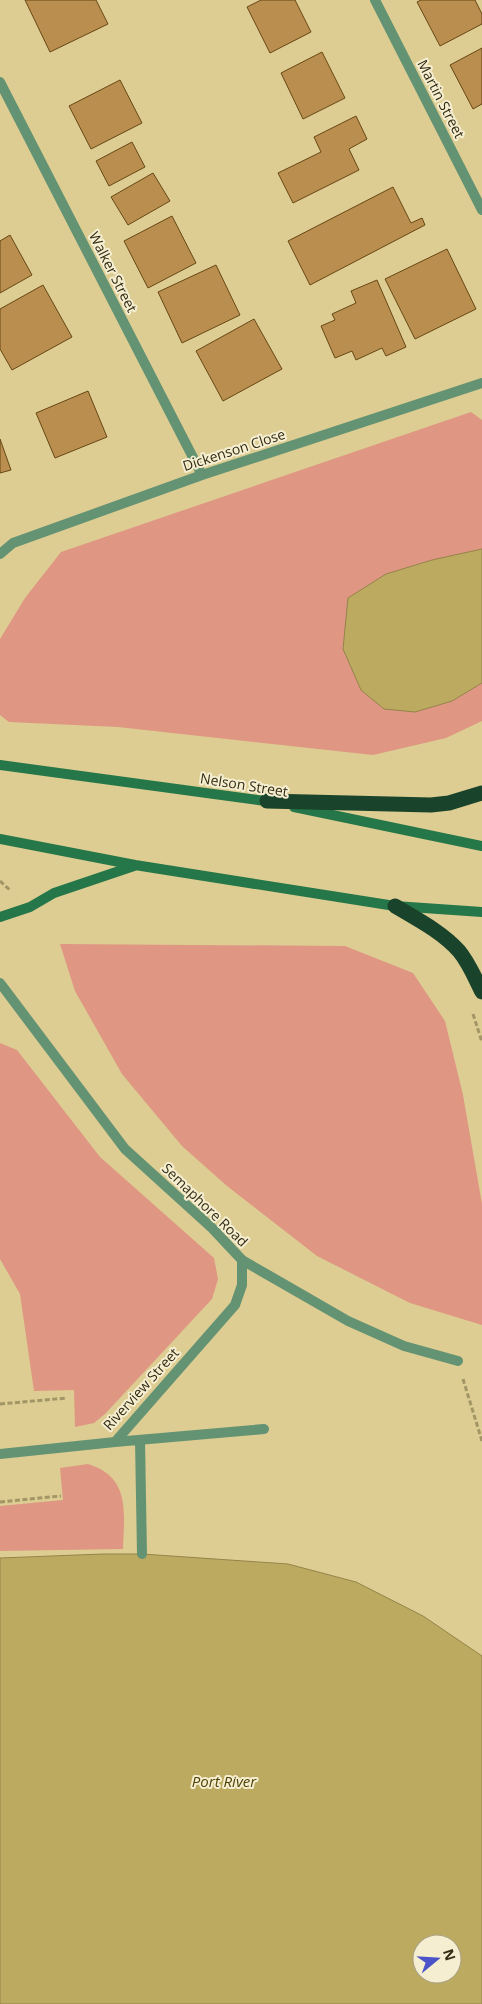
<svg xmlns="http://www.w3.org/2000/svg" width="482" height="2004" font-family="'Open Sans',sans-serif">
<rect width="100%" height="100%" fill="#ddcd92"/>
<path fill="#df9683" d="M 471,412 L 482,420 L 482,721 L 446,738 L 373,755 L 118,727 L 9,722 L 0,715 L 0,639 L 25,598 L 61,552 Z
M 60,944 L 345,946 L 413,973 L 445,1021 L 463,1095 L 482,1204 L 482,1325 L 410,1303 L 317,1256 L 227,1186 L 182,1146 L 122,1074 L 75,991 Z
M 0,1043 L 17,1050 L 100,1157 L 214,1258 L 218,1279 L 212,1299 L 105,1414 L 94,1423 L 75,1427 L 74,1390 L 34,1391 L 20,1294 L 0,1259 Z
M 88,1464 C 131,1477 124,1513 123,1549 L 0,1551 L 0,1506 L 63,1500 L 60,1468 Z"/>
<path fill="#bdaa61" stroke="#94844a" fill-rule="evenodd" d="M 482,549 L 482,683 L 452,701 L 415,712 L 384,709 L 361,690 L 343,649 L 348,598 L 386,574 L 432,560 Z
M 103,1554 L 142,1554 L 288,1564 L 356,1582 L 423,1616 L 482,1656 L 482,2004 L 0,2004 L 0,1558 ZM 422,1944 L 452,1944 L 452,1974 L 422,1974 Z"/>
<path fill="#b98e4f" stroke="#674714" d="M 25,0 L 96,0 L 108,24 L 50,52 Z
M 261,0 L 295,0 L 311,32 L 270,53 L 247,7 Z
M 421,0 L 475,0 L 482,14 L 482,24 L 440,46 L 417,2 Z
M 482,48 L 482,104 L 473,109 L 450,65 Z
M 322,52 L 345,98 L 303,119 L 281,73 Z
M 120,80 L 142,123 L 91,149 L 69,106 Z
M 356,116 L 367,139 L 349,149 L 359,170 L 293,203 L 278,173 L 321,152 L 314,137 Z
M 132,142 L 145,167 L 109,186 L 96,161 Z
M 153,173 L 170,201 L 128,225 L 111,197 Z
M 393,187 L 411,223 L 422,218 L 425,225 L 310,285 L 288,241 Z
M 172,216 L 196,263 L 148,288 L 124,241 Z
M 10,235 L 32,275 L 0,293 L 0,241 Z
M 447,249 L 476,309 L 415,339 L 385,279 Z
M 216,265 L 240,315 L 182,343 L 158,292 Z
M 377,280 L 406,347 L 386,356 L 382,348 L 356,360 L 352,351 L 335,358 L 321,326 L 335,320 L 332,314 L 356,303 L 351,291 Z
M 43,285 L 72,337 L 12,370 L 0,349 L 0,309 Z
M 254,319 L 282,369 L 223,401 L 196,351 Z
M 88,391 L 107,437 L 55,458 L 36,413 Z
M 0,439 L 11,470 L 0,473 Z"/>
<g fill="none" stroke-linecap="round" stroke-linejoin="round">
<path stroke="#a29667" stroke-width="3" stroke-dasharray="5 2.5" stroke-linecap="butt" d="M 0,881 L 11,891
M 473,1014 L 482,1042
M 463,1379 L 482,1441
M 0,1404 L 67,1398
M 0,1502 L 61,1496"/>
<path stroke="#649374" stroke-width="10" d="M 140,1440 L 142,1554
M 115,1442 L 264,1429
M 0,1454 L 115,1442 L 235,1305 L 242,1285 L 242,1260"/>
<path stroke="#649374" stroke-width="10" d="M 375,0 L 482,210
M 0,82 L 202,475
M 0,554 L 13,543 L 202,475 L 482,383
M 0,983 L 125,1149 L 212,1228 L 242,1260 L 348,1321 L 404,1346 L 458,1361"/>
<path stroke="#257649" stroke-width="10" d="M 0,765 L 273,802
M 294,807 L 482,846
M 0,839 L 135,865 L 395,906 L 482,912
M 0,917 L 30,907 L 54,893 L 134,866"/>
<path stroke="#1a432b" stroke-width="15" d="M 267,801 L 431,805 L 449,803 L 482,793
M 395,906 C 417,919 442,932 459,951 C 469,963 475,978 482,992"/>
</g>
<g text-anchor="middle" stroke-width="4" stroke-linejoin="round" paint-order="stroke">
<g font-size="14" fill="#332c15" stroke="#f6eed1">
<text transform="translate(441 99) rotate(63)" y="5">Martin Street</text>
<text transform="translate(113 272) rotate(63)" y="5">Walker Street</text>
<text transform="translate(234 450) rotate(-18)" y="5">Dickenson Close</text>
<text transform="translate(244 785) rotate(9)" y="5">Nelson Street</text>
<text transform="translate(205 1205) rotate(44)" y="5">Semaphore Road</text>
<text transform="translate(141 1389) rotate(-48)" y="5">Riverview Street</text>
</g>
<g font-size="15" font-style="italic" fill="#4f4205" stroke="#f6eed1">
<text x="224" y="1787">Port River</text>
</g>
</g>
<g transform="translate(437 1959) rotate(72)"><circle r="24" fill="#f6eed1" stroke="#a8a086"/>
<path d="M0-4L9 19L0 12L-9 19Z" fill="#4b53c8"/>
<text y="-8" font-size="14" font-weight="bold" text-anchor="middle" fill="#332c15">N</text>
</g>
</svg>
